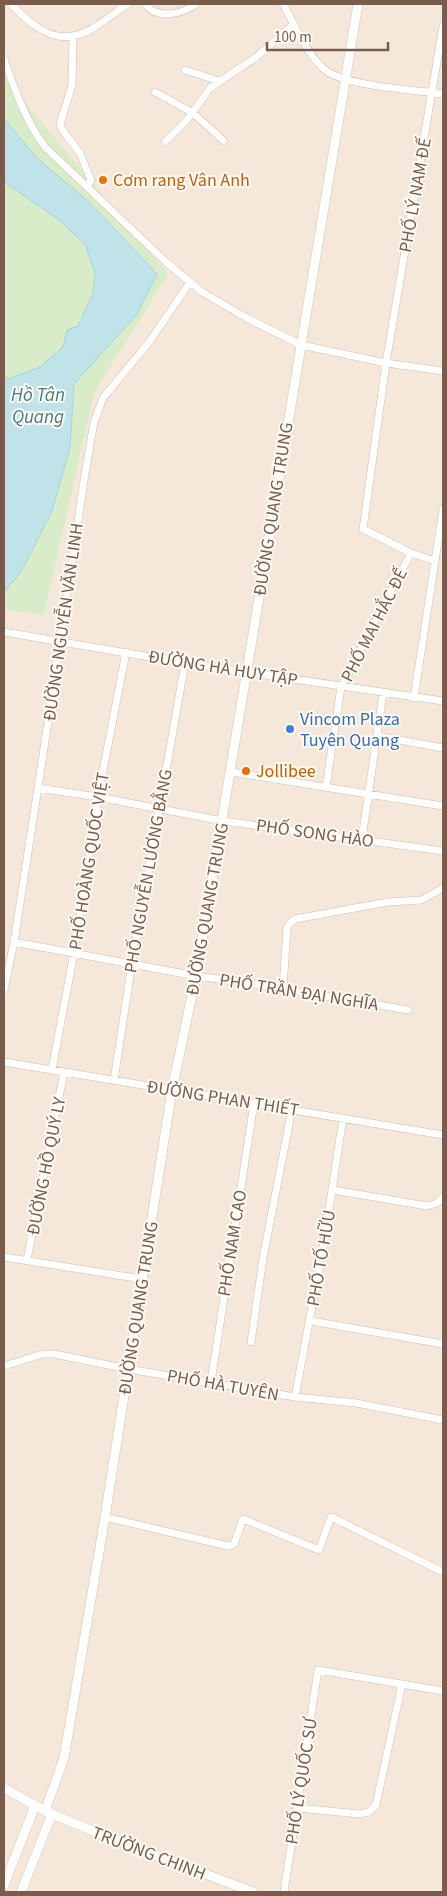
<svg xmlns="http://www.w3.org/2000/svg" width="447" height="1896" font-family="'Source Sans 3',sans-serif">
<rect width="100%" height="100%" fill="#fdf6ec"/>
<path fill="#f5e8da" d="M 4,4 L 443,4 L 443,1892 L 4,1892 Z"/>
<path fill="#d8ecc9" d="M 4,77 L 168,274 L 94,393 L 44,614 L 4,610 Z"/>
<path fill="#bfe3e8" stroke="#a5d3da" d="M 4,119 L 38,159 L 89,202 L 157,274 L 137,314 L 74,384 L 70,448 L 52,511 L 21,572 L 4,592 L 4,376 L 9,379 L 40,367 L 63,347 L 67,330 L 78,326 L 93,294 L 95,273 L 85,244 L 58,219 L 4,182 Z"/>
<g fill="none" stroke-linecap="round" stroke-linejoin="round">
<g stroke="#d1beb0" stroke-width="8">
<path id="minor" d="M 11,4 C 19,12 27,21 37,27 C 73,52 99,23 128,4
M 145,4 C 157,20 182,14 196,4
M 283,4 C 295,25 306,53 324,69 C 342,86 416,90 443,94
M 73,37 L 72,85 L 60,124 L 63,131 L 80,153 L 91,180 L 87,187
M 4,59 C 15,90 25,120 45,147 L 166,262 L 202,292 L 245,317 L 301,345 L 386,363 L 443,371
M 185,70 L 219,81
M 155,92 L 193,113 L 224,141
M 165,142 L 187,120 L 210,88 L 255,58 L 294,24
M 435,561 L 411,553 L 363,529 L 386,363 L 443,26
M 4,632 L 185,663 L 443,701
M 414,698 L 443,509
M 377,736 L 443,748
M 231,772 L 443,806
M 326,787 L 341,687 L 411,553
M 38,788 L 98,797 L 223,821 L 443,851
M 362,839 L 383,693
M 14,942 L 196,976 L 241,982 L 408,1010
M 283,989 L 287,928 L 290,923 L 295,919 L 388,902 L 421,900 L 443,888
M 4,990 L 14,942 L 38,788 L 85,474 L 94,422 L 103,398 L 150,341 L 190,282
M 4,1062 L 443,1135
M 52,1069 L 74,953 L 98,797 L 126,652
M 114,1080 L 132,963 L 185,663
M 333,1190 L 427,1206 L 437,1203 L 443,1197
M 4,1257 L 142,1279
M 27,1260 L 64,1072
M 311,1321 L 443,1344
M 251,1342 L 263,1258 L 292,1109
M 4,1366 L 43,1354 L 54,1354 L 128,1369 L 295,1397 L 356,1403 L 443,1420
M 211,1382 L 254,1103
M 295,1397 L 323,1248 L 343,1118
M 105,1517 L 228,1546 L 234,1544 L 243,1519 L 319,1550 L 331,1517 L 443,1572
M 297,1808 L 360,1814 L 369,1812 L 376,1805 L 402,1684
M 284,1892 L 318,1670 L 443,1691"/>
</g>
<g stroke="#d6c0b0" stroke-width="10">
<path id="secondary" d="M 4,1788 L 45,1811 L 100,1834 L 253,1892
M 45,1811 L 64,1758 L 105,1517 L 172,1090 L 196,976 L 358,4
M 4,1885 L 35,1806
M 21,1892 L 52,1814"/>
</g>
<use href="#minor" stroke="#fff" stroke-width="7"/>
<use href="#secondary" stroke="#fff" stroke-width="9"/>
</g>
<g fill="#e8710a" stroke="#fffaf3" stroke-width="2">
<circle cx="103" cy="180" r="5"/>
<circle cx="246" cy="771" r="5"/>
</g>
<circle fill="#3f7fe0" stroke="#fffaf3" stroke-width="2" cx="290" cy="729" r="5"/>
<g text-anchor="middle" stroke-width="4" stroke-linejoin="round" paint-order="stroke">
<g font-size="18" fill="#c56008" stroke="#fffaf3" text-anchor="start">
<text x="113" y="186">Cơm rang Vân Anh</text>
<text x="256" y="777">Jollibee</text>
</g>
<g font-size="18" fill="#7a5c4d" stroke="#fffaf3">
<text transform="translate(415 195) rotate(-80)" y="6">PHỐ LÝ NAM ĐẾ</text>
<text transform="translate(273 509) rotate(-81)" y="6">ĐƯỜNG QUANG TRUNG</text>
<text transform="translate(63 622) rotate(-82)" y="6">ĐƯỜNG NGUYỄN VĂN LINH</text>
<text transform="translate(374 625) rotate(-63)" y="6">PHỐ MAI HẮC ĐẾ</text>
<text transform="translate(223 668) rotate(9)" y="6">ĐƯỜNG HÀ HUY TẬP</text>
<text transform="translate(315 833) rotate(8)" y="6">PHỐ SONG HÀO</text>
<text transform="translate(89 861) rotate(-81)" y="6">PHỐ HOÀNG QUỐC VIỆT</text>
<text transform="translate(148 871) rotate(-80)" y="6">PHỐ NGUYỄN LƯƠNG BẰNG</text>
<text transform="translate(207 909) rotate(-80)" y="6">ĐƯỜNG QUANG TRUNG</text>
<text transform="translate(299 992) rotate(9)" y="6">PHỐ TRẦN ĐẠI NGHĨA</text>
<text transform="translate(223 1098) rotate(9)" y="6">ĐƯỜNG PHAN THIẾT</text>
<text transform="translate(46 1166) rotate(-79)" y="6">ĐƯỜNG HỒ QUÝ LY</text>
<text transform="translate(232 1243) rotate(-81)" y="6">PHỐ NAM CAO</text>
<text transform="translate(321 1258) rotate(-80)" y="6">PHỐ TỐ HỮU</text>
<text transform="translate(138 1308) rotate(-81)" y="6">ĐƯỜNG QUANG TRUNG</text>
<text transform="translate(223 1385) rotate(10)" y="6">PHỐ HÀ TUYÊN</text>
<text transform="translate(301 1781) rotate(-81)" y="6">PHỐ LÝ QUỐC SƯ</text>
<text transform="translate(149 1853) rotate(21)" y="6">TRƯỜNG CHINH</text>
</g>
<g font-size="18" fill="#366cbe" stroke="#fffaf3" text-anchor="start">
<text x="300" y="725">Vincom Plaza<tspan x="300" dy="21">Tuyên Quang</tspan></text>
</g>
<g font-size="19" font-style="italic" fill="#437c86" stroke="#fffaf3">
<text x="38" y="401">Hồ Tân<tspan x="38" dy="22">Quang</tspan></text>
</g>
</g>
<rect width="447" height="1896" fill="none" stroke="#7a5c4d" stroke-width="10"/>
<path d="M267 42v8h121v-8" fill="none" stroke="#7a5c4d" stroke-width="2.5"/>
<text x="274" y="42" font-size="15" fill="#7a5c4d" stroke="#fffaf3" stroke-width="4" paint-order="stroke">100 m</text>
</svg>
